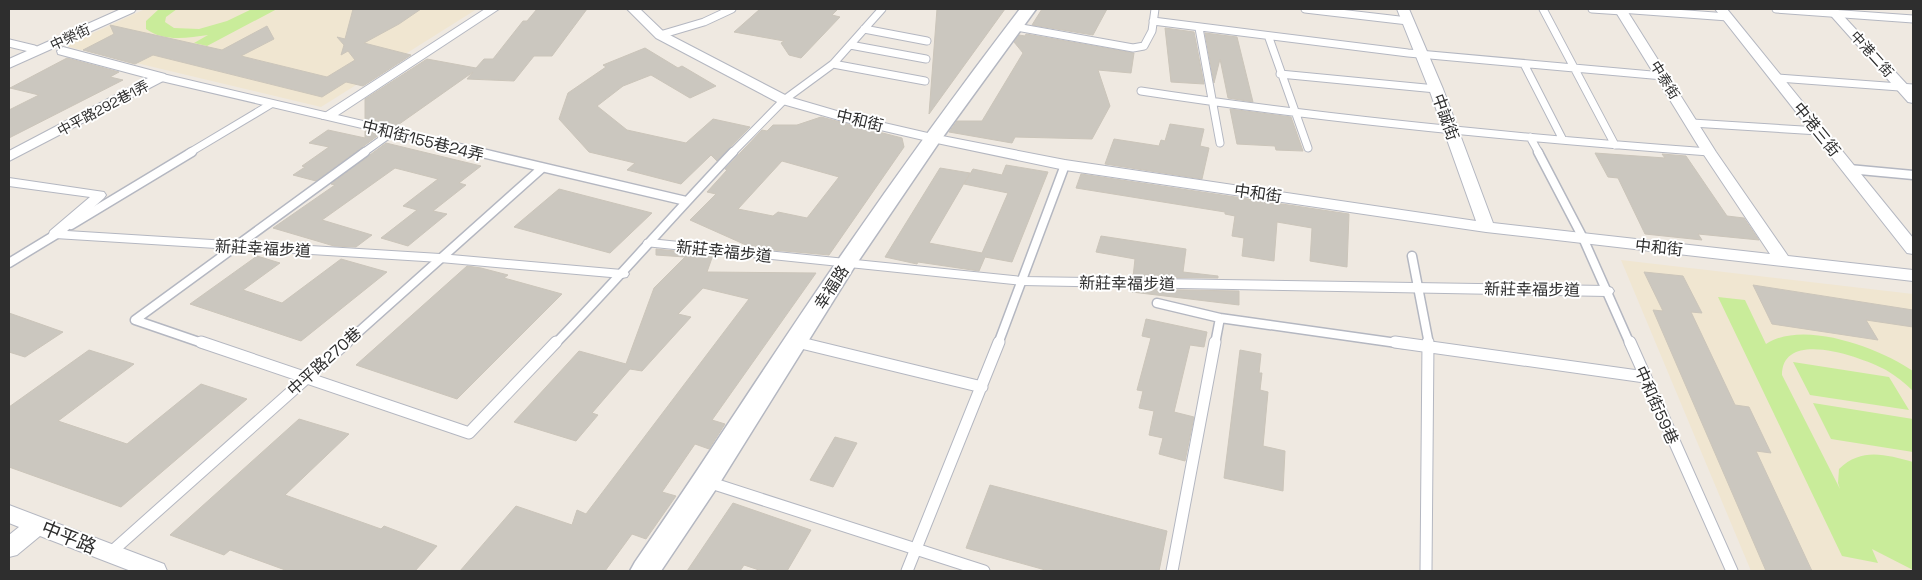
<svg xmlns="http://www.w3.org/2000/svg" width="1922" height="580" font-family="'Space Grotesk','Noto Sans TC',sans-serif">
<rect width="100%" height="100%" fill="#efe9e1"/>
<path fill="#f0e6d1" d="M 145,9 L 477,9 L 321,107 L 65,46 Z
M 1621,260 L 1913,294 L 1913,571 L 1751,571 Z"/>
<path fill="#c9ec9a" d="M 159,9 L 177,9 L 166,17 L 165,22 L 174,28 L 199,29 L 227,21 L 252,9 L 277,9 L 207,46 L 194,43 L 208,35 C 187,38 164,42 146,29 L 146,21 Z
M 1718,297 L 1745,300 L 1766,344 C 1803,319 1880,348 1913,371 L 1913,391 C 1905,383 1896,376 1886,370 C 1862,357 1782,328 1782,375 L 1840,489 L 1838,483 L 1839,469 C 1862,447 1886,455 1913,462 L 1913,570 L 1872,549 L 1878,563 L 1842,556 Z
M 1793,362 L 1889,377 L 1909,410 L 1810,395 Z
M 1813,403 L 1913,419 L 1913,452 L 1831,439 Z"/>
<path fill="#cbc7bf" stroke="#cbc5ba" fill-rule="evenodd" d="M 353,9 L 421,9 L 399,24 L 364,43 L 411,55 L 363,86 L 346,82 L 322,97 L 153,55 L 135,64 L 83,50 L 114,34 L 110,25 L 222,50 L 267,26 L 274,39 L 241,56 L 327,77 L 355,60 L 348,51 L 341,55 L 344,45 L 337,37 L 345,39 Z
M 537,9 L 587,9 L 552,56 L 534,56 L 514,81 L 467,79 L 473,72 L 395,127 L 365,120 L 365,99 L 427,59 L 476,68 L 484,59 L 493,59 L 523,21 L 527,21 Z
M 760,9 L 838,9 L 832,15 L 840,17 L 801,58 L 789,55 L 781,43 L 784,41 L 734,32 Z
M 937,9 L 1005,9 L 929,114 Z
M 1042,9 L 1107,9 L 1093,35 L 1032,25 Z
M 1165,28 L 1194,32 L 1204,84 L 1171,82 Z
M 1205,33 L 1237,37 L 1253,102 L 1228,98 L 1220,59 L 1214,83 Z
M 1026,34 L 1134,53 L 1131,73 L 1098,70 L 1110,106 L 1092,139 L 1015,137 L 1012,143 L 949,132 L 957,121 L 982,121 L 1023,53 L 1014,42 L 1019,35 L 1025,36 Z
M 645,48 L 678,68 L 682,66 L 716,86 L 690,98 L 651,75 L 623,86 L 597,106 L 627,130 L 686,143 L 713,119 L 750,127 L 717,161 L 711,155 L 681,184 L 627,170 L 635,163 L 589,152 L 559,119 L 568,93 L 606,67 L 603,65 Z
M 67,58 L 119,72 L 110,77 L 123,80 L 9,138 L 9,110 L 39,95 L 10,88 Z
M 1230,109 L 1291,117 L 1303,151 L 1276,150 L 1275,146 L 1237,144 Z
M 821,117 L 902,138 L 904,147 L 829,255 L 762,249 L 746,245 L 690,220 L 716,194 L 707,192 L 727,170 L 725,169 L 762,130 L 767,131 L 773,125 L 797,125 ZM 782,161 L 839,177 L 807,218 L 778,212 L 773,216 L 738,209 Z
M 1170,124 L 1204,129 L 1200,146 L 1209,148 L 1202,179 L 1105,164 L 1114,139 L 1159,146 L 1161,140 L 1165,141 Z
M 328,130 L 365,138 L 365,131 L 380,134 L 316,181 L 293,175 L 305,167 L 302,166 L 329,147 L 309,143 Z
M 386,143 L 481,166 L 459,183 L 466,185 L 433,211 L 447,214 L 408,246 L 381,238 L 417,210 L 403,206 L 438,179 L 395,168 L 322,220 L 372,235 L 356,247 L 334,246 L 273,228 L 335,185 L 331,184 Z
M 1595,153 L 1665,158 L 1662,154 L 1686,156 L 1727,216 L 1744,218 L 1759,240 L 1698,234 L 1702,240 L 1645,234 L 1618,178 L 1608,177 Z
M 1006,165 L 1048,172 L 1012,262 L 985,257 L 979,271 L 918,262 L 917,264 L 885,257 L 940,168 L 970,173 L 929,243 L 982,253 L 1008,193 L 964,184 L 973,169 L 1002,175 Z
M 1081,174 L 1349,214 L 1347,267 L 1310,261 L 1312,228 L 1277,222 L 1274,261 L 1242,256 L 1244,238 L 1232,236 L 1235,216 L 1225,214 L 1225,212 L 1076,188 Z
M 559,189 L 652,213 L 610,253 L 514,227 Z
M 1101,236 L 1186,249 L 1183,272 L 1218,276 L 1218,278 L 1133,277 L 1135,259 L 1096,252 Z
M 656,249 L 713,255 L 707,272 L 816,273 L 712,420 L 725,424 L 709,449 L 695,444 L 662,492 L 676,496 L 646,539 L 632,534 L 605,571 L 460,571 L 516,506 L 572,525 L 577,510 L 586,514 L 749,299 L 703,288 L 678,314 L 691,317 L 642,371 L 630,369 L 592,413 L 598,415 L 576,441 L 514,422 L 579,351 L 626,364 L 654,288 L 685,257 L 656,255 Z
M 257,256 L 280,263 L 243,290 L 282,303 L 341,259 L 387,272 L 301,341 L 190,304 Z
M 467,266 L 481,268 L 508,275 L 504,278 L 562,294 L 457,399 L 356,365 Z
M 1644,272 L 1683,276 L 1702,313 L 1691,312 L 1735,405 L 1749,407 L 1771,453 L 1756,451 L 1812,571 L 1766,571 L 1653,310 L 1663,311 Z
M 1753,285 L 1913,310 L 1913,327 L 1866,320 L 1878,340 L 1772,324 Z
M 1132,289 L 1239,291 L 1239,305 L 1132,292 Z
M 9,313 L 63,332 L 25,357 L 9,352 Z
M 1146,319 L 1207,332 L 1204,347 L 1190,345 L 1174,412 L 1194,417 L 1185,461 L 1159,454 L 1163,438 L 1149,435 L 1154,411 L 1139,408 L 1143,391 L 1137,390 L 1151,338 L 1142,336 Z
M 89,350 L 134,364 L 58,421 L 127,444 L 201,384 L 247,399 L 121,507 L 9,467 L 9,407 Z
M 1240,350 L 1261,354 L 1259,373 L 1262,373 L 1260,390 L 1268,392 L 1263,446 L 1285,451 L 1283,491 L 1224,478 Z
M 299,419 L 349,434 L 285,495 L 381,529 L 384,526 L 437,546 L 415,571 L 288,571 L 230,550 L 224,555 L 170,535 Z
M 835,437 L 857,443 L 833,487 L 810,480 Z
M 990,485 L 1167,531 L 1159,571 L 1049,571 L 966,548 Z
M 733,503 L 811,530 L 787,571 L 762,571 L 744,565 L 740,571 L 687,571 Z"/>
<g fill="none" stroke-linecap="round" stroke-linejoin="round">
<g stroke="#b4b7c1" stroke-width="9">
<path id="service-far2" d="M 1305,9 L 1408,21
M 1543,9 L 1615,145
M 1592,9 L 1622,11
M 1620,9 L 1728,17
M 1776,9 L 1913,19
M 1153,21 L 1408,53 L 1663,76
M 1016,27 L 1133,48 L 1144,46 L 1152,31 L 1155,9
M 1199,28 L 1220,143
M 864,29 L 927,41
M 660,35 L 704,22 L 732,9
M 1269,38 L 1308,148
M 9,43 L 34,49
M 850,45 L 926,59
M 833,64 L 925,81
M 1524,64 L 1563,140
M 1280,74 L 1436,89
M 160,77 L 484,153
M 1777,78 L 1913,88
M 1141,91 C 1329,120 1519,138 1709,152
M 1692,123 L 1819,131
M 1530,137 L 1539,153
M 189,153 L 271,104
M 363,153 L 391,133
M 732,153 L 784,100 L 833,64 L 882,9"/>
</g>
<g stroke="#b4b7c1" stroke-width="11">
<path id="service-far1" d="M 478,152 L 686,201
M 1538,152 L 1583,238 L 1630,344
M 1849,169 L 1913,175
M 71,225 L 192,152
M 1412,256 L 1429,344
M 9,263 L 60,232
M 1157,303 L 1220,318 L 1404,344
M 796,342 L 802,344
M 205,344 L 135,320 L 365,152
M 345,344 L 541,169
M 555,344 C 616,281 673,215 733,152
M 998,344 L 1065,165
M 1215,344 L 1220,318"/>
</g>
<g stroke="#b4b7c1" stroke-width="13">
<path id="service" d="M 201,342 L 469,433 L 556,342
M 797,342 L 982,387
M 1395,342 L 1645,377
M 1630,342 L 1732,571
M 708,482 L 984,571
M 109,554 L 347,342
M 907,571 L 999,342
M 1172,571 L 1215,342
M 1426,571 L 1428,342"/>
</g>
<g stroke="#b4b7c1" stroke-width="2">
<path id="pedestrian" d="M 9,178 L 104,192 L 106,195 L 104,198 L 67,231 L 440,254 L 622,270 L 627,271 L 629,274 L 627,277 L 622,278 L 440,262 L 55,238 L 50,237 L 49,234 L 50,231 L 90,197 L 9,186 Z
M 650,239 L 1022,277 L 1607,286 L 1612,288 L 1614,291 L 1612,294 L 1607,296 L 1022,285 L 645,246 L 643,243 L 645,240 Z"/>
</g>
<g stroke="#b4b7c1" stroke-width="2">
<path id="minor" d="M 121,9 L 136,9 L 134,12 L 9,68 L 9,59 Z
M 485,9 L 499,9 L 332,119 L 322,119 L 320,116 Z
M 627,9 L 640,9 L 664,32 L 789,97 L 854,116 L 932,134 L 1065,160 L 1476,221 L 1429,89 L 1397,9 L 1409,9 L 1443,89 L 1493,223 L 1770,254 L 1702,152 L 1614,9 L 1626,9 L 1716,152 L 1788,256 L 1913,270 L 1913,281 L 1486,232 L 1065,170 L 932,142 L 846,122 L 779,103 L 656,38 Z
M 1715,9 L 1727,9 L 1913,238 L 1913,254 L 1907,253 Z
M 1825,9 L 1837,9 L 1913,91 L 1913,103 L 1908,102 Z
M 63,47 L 165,74 L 167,77 L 165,80 L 9,161 L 9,151 L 148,78 L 58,54 L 57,51 Z
M 9,505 L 164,564 L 167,571 L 131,571 L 40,536 L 17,555 L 9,557 L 9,535 L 19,527 L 9,523 Z"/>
</g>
<g stroke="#b4b7c1" stroke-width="3">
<path id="tertiary" d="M 1020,9 L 1036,9 L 940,141 L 855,266 L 716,489 L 661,571 L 630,571 L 635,562 C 705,461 770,358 840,257 C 898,173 958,90 1020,9 Z"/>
</g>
<use href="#service-far2" stroke="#fff" stroke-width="7"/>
<use href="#service-far1" stroke="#fff" stroke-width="8"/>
<use href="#service" stroke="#fff" stroke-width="11"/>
<use href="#pedestrian" fill="#fff" fill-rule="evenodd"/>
<use href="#minor" fill="#fff" fill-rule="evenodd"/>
<use href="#tertiary" fill="#fff" fill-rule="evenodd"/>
</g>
<g text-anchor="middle" stroke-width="4" stroke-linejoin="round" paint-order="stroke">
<g font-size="14" fill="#2e2e2e" stroke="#fff">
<text transform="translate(70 37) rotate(-25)" y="5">中榮街</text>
<text transform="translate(1872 54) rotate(48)" y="5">中港二街</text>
<text transform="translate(1665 80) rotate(58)" y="5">中泰街</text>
<text transform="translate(103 108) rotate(-28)" y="5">中平路292巷1弄</text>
</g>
<g font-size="16" fill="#2e2e2e" stroke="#fff">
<text transform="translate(1446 117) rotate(70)" y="6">中誠街</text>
<text transform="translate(860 120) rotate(14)" y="6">中和街</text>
<text transform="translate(1817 129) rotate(51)" y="6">中港三街</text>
<text transform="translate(423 140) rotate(14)" y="6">中和街155巷24弄</text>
<text transform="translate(1258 193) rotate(8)" y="6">中和街</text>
<text transform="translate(1659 247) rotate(6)" y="6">中和街</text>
<text transform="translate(263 248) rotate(3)" y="6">新莊幸福步道</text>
<text transform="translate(724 251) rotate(6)" y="6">新莊幸福步道</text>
<text transform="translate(1127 283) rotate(1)" y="6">新莊幸福步道</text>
<text transform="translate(831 287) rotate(-57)" y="6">幸福路</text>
<text transform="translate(1532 289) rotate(1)" y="6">新莊幸福步道</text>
<text transform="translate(324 361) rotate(-42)" y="6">中平路270巷</text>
<text transform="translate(1657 405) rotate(66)" y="6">中和街59巷</text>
</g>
<g font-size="19" fill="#2e2e2e" stroke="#fff">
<text transform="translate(69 537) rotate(22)" y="7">中平路</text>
</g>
</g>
<rect width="1922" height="580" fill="none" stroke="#2e2e2e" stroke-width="20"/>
</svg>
